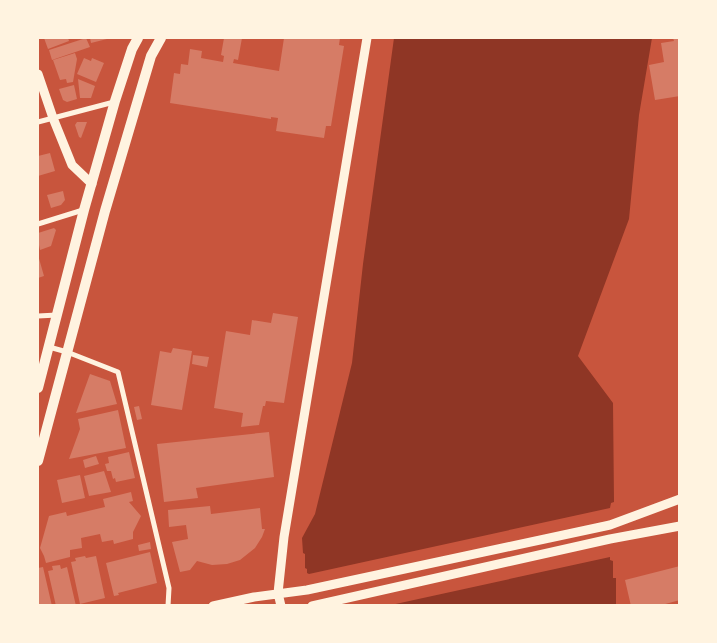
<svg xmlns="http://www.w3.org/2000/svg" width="717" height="643" font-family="'Noto Serif',serif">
<rect width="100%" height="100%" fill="#c8553d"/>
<path fill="#8f3625" d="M 394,38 L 652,38 L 639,115 L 629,219 L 578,356 L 613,403 L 614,502 L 611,503 L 610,508 L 610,560 L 613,561 L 613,578 L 616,578 L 616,605 L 307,605 L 307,569 L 305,568 L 305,554 L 303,553 L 302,538 L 315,514 L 352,363 L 363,264 Z"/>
<path fill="#c8553d" d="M 610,508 L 610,557 L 391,605 L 307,605 L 307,573 L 309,574 Z"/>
<path fill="#d67c66" d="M 44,38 L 68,38 L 69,41 L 48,49 Z
M 86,38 L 90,47 L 52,60 L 49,50 Z
M 90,38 L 111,38 L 91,43 Z
M 224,38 L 242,38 L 238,60 L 234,59 L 233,63 L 279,71 L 284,38 L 340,38 L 339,45 L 344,46 L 331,126 L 326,126 L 324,138 L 276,131 L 278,118 L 271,117 L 271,119 L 170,103 L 174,73 L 180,74 L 181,64 L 188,65 L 190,49 L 202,51 L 201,58 L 223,62 L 224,56 L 221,55 Z
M 673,38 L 680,38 L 680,96 L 655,100 L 649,65 L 664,62 L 661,43 L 674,41 Z
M 75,53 L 77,59 L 73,82 L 67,83 L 66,79 L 60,80 L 53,60 Z
M 84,58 L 91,61 L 92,58 L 104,63 L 96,82 L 77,74 Z
M 78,79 L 95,86 L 91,98 L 80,98 Z
M 74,85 L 77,99 L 67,102 L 63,100 L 59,89 Z
M 77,122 L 87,122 L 81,138 L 79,137 L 75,125 Z
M 50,153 L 55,171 L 38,176 L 38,156 Z
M 63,191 L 65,200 L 61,205 L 51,208 L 47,195 Z
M 54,228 L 56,230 L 51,246 L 40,250 L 38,240 L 38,233 Z
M 38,255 L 44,276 L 38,278 Z
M 273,313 L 298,317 L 284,403 L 266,401 L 265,406 L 263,406 L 259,425 L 241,427 L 243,413 L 214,408 L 226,331 L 250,335 L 252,320 L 271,323 Z
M 173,348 L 192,351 L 182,410 L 151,405 L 160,351 L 171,353 Z
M 193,355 L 209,357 L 207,367 L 192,364 Z
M 90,374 L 110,381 L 117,404 L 76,413 Z
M 139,406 L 142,419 L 137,420 L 134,407 Z
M 118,410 L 126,448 L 69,459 L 80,429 L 78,419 Z
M 269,432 L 274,477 L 196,488 L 198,498 L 164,502 L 157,444 Z
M 129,452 L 135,478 L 116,482 L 115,478 L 113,479 L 111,471 L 107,471 L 105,464 L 109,463 L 108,457 Z
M 96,456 L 99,464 L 85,468 L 83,460 Z
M 104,471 L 111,492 L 89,496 L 84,476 Z
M 80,475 L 85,498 L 62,503 L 57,480 Z
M 131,492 L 133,501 L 129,502 L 141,516 L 133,532 L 133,539 L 114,544 L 113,540 L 102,542 L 100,534 L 81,538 L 82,548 L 70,550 L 70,557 L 46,563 L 44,556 L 40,548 L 49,516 L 66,512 L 67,516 L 105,507 L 103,499 Z
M 210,506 L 211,514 L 260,508 L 262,529 L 265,529 L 262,537 L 255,548 L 240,560 L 227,564 L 212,565 L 197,561 L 190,570 L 180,572 L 172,542 L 188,539 L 186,525 L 169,527 L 168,510 Z
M 150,542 L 151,549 L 139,551 L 138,545 Z
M 150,552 L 157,583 L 118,593 L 119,595 L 114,596 L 106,563 Z
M 85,556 L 86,558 L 96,556 L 105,598 L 80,604 L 71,562 L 76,561 L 75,558 Z
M 60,565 L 61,569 L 67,567 L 76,606 L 56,606 L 48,571 L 53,570 L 52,566 Z
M 680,566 L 680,600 L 658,606 L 631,606 L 625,580 Z
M 43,567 L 52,606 L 38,606 L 38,575 L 39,574 L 38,568 Z"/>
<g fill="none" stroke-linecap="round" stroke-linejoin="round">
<path stroke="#fff3e0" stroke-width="5" d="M 38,122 L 114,102
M 38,224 L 83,210
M 38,316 L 57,315
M 49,347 L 67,352 L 118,372 L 169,588 L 168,606"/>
<path stroke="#fff3e0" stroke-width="9" d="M 38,74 L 53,118 L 72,165 L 92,184
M 213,606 L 254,597 L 307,590 L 610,525 L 680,499
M 281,606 L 278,593 L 284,537 L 367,38
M 312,606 L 610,539 L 680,526"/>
<path stroke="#fff3e0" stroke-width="10" d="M 38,388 L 84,210 L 115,101 L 132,49 L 138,38
M 38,461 L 105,211 L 151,56 L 161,38"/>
</g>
<rect width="717" height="643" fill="none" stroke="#fff3e0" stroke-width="78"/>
</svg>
